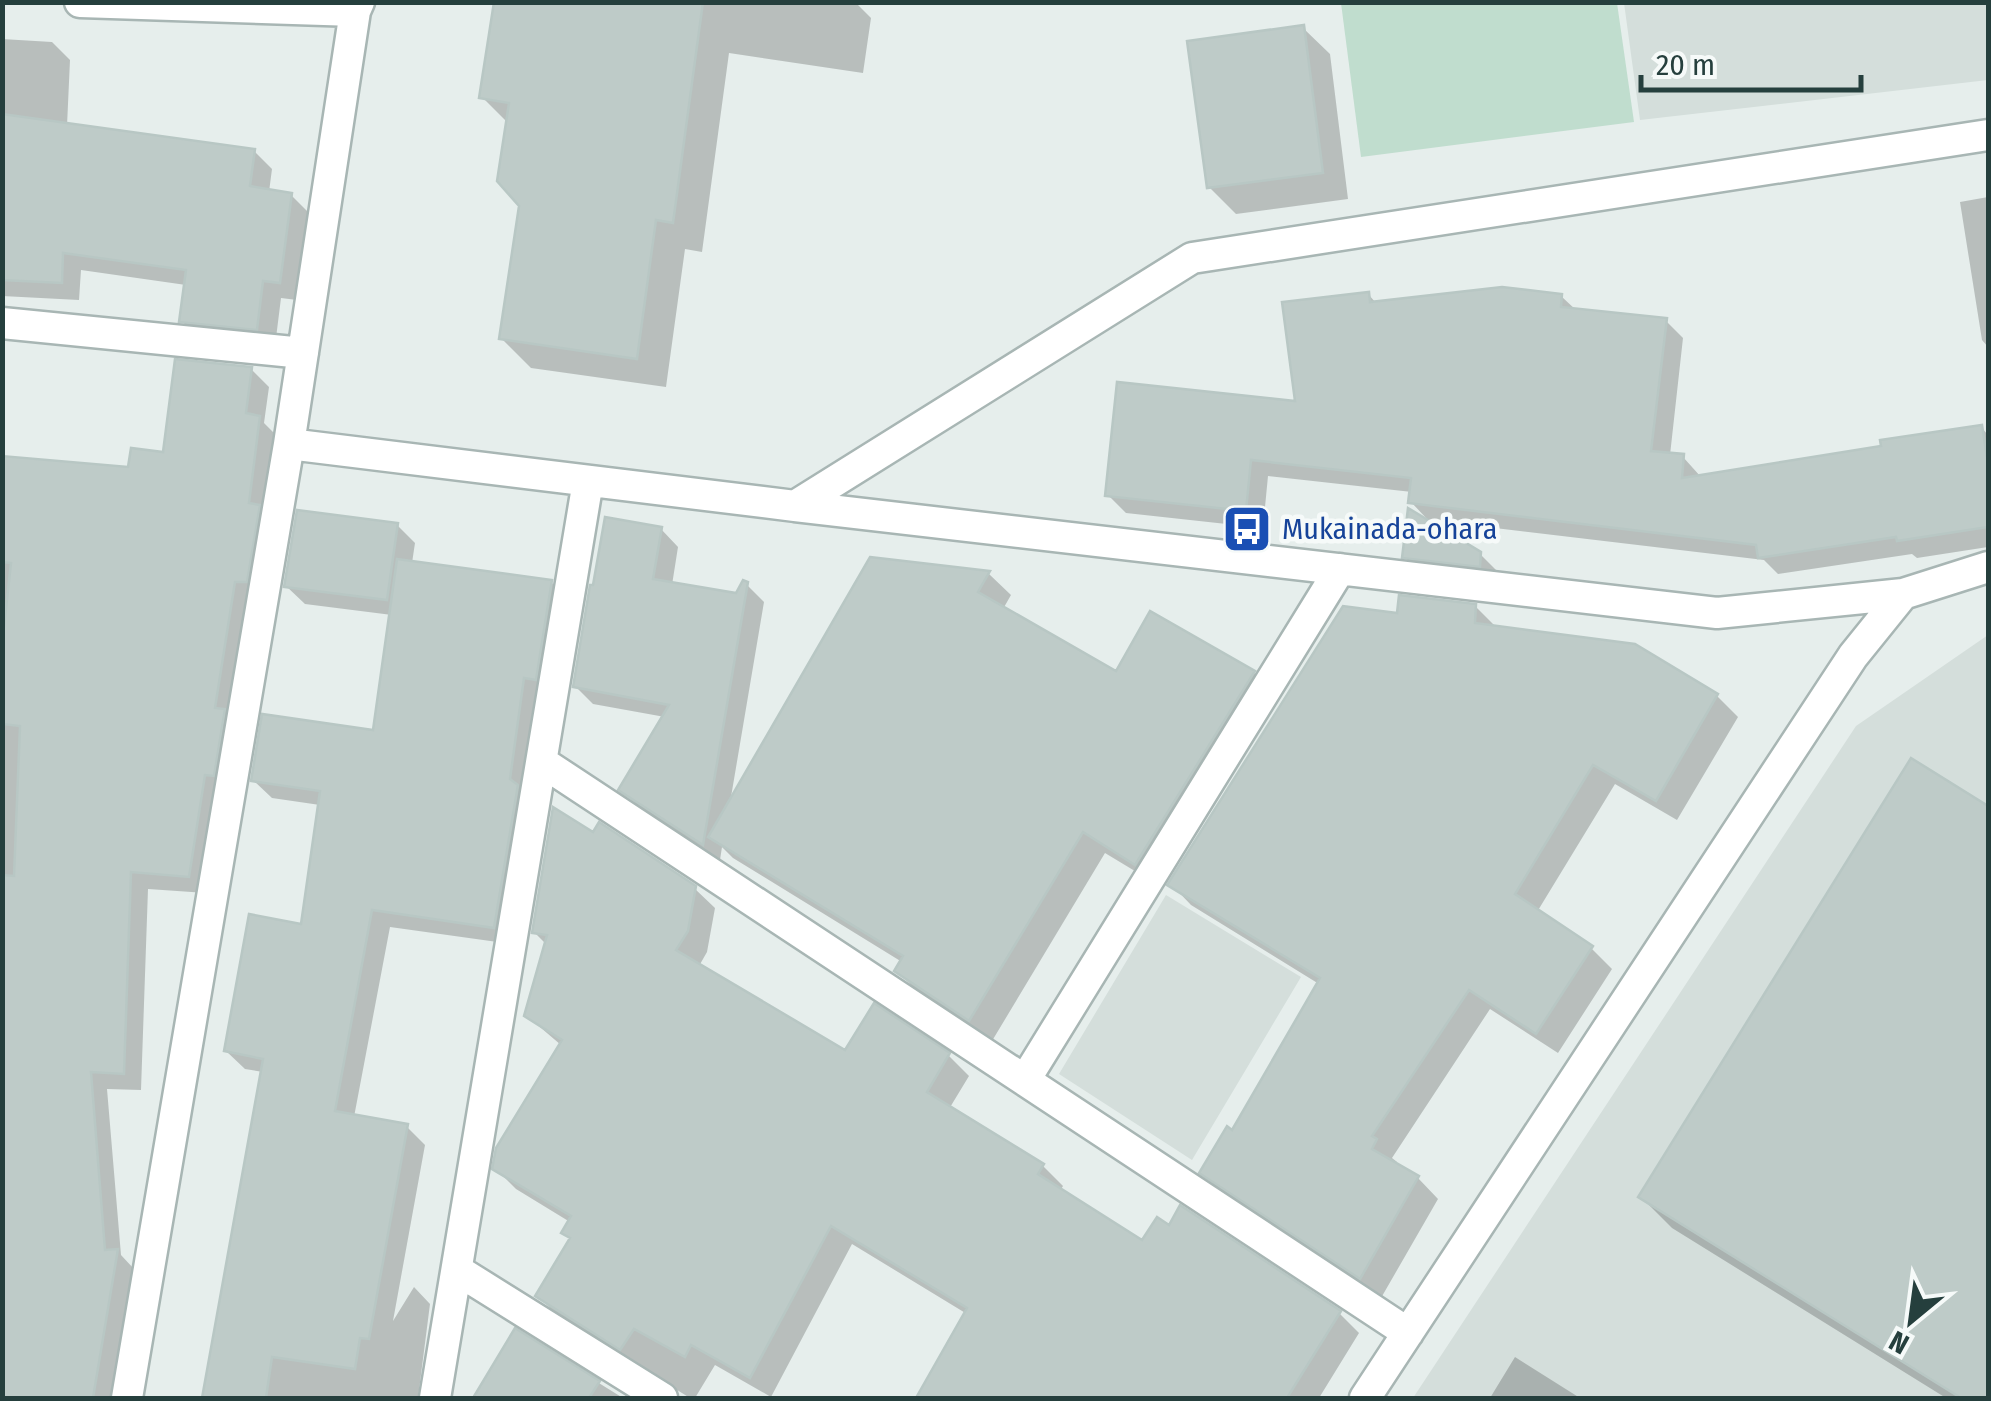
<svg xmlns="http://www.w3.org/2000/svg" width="1991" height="1401" font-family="'Fira Sans Condensed',sans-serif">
<rect width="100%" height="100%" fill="#e6eeec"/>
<path fill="#d4dedb" d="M 1624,3 L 1988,3 L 1988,80 L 1640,120 Z
M 1988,635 L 1988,1398 L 1413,1398 L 1856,726 Z
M 1166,895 L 1301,977 L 1192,1160 L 1059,1074 Z"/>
<path fill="#c0ddce" d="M 1341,3 L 1617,3 L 1634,122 L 1361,157 Z"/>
<path fill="#0003" d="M 497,2 L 855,2 L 871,18 L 863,73 L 729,53 L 702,252 L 685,249 L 666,387 L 531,368 L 501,338 L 521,205 L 509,124 L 482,97 Z
M 1303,28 L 1330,54 L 1348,199 L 1236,214 L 1209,187 Z
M 2,39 L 52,42 L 70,60 L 67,126 L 254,151 L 272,169 L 269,192 L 291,195 L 309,213 L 297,300 L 281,298 L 275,346 L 200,339 L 182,321 L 186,285 L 81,270 L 79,300 L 2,296 Z
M 1988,197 L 1988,347 L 1982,340 L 1960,202 Z
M 1368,294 L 1377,304 L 1561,296 L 1577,311 L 1665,320 L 1683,338 L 1670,455 L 1683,457 L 1701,477 L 1884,448 L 1981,427 L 1988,435 L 1988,547 L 1917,558 L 1912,554 L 1778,574 L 1764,560 L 1428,520 L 1411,502 L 1412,492 L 1268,476 L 1263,528 L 1126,513 L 1108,495 L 1298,404 Z
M 251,369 L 269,387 L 264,423 L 277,436 L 206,893 L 148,889 L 141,1090 L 107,1089 L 121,1255 L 134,1269 L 113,1398 L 2,1398 L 2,458 L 130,470 L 165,455 Z
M 397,525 L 415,543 L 412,563 L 551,582 L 569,600 L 512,944 L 390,927 L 354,1117 L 407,1127 L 425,1145 L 393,1321 L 414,1287 L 430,1304 L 418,1398 L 204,1398 L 263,1072 L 245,1069 L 226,1051 L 303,926 L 320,805 L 272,798 L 253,780 L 375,732 L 392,615 L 305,604 L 286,586 Z
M 661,529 L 678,547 L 672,585 L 737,595 L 746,584 L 764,602 L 730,803 L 871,560 L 989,574 L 1011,595 L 1003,609 L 1117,674 L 1254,673 L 1276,695 L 1158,885 L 1105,853 L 992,1041 L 919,993 L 897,971 L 902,962 L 733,858 L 722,847 L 720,860 L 639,807 L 621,789 L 665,717 L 593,704 L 575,686 Z
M 1480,554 L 1498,572 L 1497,584 L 1423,575 L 1405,557 Z
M 1475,606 L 1497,628 L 1634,646 L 1717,696 L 1738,717 L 1677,820 L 1615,784 L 1537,912 L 1591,948 L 1612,969 L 1558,1053 L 1490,1009 L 1392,1158 L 1397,1162 L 1395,1165 L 1418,1178 L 1438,1199 L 1381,1298 L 1223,1193 L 1202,1173 L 1233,1133 L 1319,984 L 1191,905 L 1171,884 L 1399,616 Z
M 1912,762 L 1988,809 L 1988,1398 L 1946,1398 L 1672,1228 L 1641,1197 Z
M 594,836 L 694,888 L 715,908 L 707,952 L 699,966 L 846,1054 L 948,1055 L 969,1076 L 949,1109 L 1043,1166 L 1063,1186 L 1060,1191 L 1143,1243 L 1339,1313 L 1359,1333 L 1319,1398 L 919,1398 L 967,1314 L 852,1244 L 771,1397 L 715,1365 L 695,1398 L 690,1398 L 558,1316 L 538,1296 L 572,1240 L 564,1232 L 570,1222 L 516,1189 L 495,1168 L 561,1045 L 527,1016 L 547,945 L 534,932 Z
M 515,1331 L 623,1398 L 472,1398 Z
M 1515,1357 L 1580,1398 L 1490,1398 Z"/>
<path fill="#becbc8" stroke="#b8c7c4" stroke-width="2.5" d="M 494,2 L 703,2 L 673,223 L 656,220 L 637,359 L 499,339 L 519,206 L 497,181 L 509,103 L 479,98 Z
M 1304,25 L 1323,173 L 1207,188 L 1187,41 Z
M 2,114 L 255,149 L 250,186 L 292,193 L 280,283 L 263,281 L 257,330 L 179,322 L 186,270 L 63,253 L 62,283 L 2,280 Z
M 1502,287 L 1562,294 L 1561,307 L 1667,318 L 1651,451 L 1684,454 L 1682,478 L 1881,446 L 1880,440 L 1982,425 L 1988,464 L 1988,527 L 1897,541 L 1896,537 L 1758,558 L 1756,545 L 1408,503 L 1411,478 L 1251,460 L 1246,511 L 1105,496 L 1117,382 L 1295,401 L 1282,302 L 1369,292 L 1370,302 Z
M 175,359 L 252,367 L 246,413 L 260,416 L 249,503 L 260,505 L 247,582 L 235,582 L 215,708 L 225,709 L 214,776 L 205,775 L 189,877 L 131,872 L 124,1074 L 91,1072 L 105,1250 L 118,1249 L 93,1398 L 2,1398 L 2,875 L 14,876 L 20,726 L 2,724 L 2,644 L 11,563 L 2,562 L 2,456 L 128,467 L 131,448 L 163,452 Z
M 1408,508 L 1481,552 L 1480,567 L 1402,558 Z
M 297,510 L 398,523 L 387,600 L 284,587 Z
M 605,517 L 662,527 L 653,579 L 736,593 L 743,580 L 748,582 L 703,845 L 618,790 L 669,705 L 573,687 L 590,585 L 593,585 Z
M 870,557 L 990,571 L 978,592 L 1116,671 L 1150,611 L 1255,671 L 1135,865 L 1083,832 L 969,1021 L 894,971 L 903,956 L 708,837 Z
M 397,559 L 552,580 L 536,680 L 524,678 L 510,779 L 518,785 L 494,928 L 372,910 L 335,1111 L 408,1124 L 369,1339 L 360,1338 L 355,1369 L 272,1357 L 266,1398 L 202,1398 L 263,1059 L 224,1051 L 249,914 L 301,924 L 320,791 L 251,781 L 262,714 L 373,730 Z
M 1399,595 L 1476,604 L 1475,623 L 1635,644 L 1718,694 L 1656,801 L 1593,765 L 1515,894 L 1593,946 L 1536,1034 L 1469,990 L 1372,1136 L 1377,1139 L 1372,1149 L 1419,1176 L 1360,1279 L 1199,1173 L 1227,1126 L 1232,1130 L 1320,978 L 1167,885 L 1343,606 L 1397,613 Z
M 1911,758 L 1988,806 L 1988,1398 L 1961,1398 L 1638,1197 Z
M 553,807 L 593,832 L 599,822 L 696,886 L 688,931 L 676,950 L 845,1050 L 874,1003 L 950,1053 L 927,1092 L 1044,1164 L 1038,1174 L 1142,1240 L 1157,1217 L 1169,1225 L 1180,1205 L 1341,1311 L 1287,1398 L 916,1398 L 967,1308 L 831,1226 L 750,1378 L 691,1345 L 685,1357 L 634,1329 L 620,1350 L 535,1296 L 570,1238 L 561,1233 L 571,1216 L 492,1169 L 496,1148 L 562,1040 L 524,1016 L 547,935 L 532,933 Z
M 515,1328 L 600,1381 L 589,1398 L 473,1398 Z"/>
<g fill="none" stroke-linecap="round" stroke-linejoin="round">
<g stroke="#a8b6b4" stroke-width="35">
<path id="minor" d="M 80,2 L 355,11
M 2,323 L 303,353
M 289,444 L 795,506 L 1192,258 L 1988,135
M 795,506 L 1717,613 L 1903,594 L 1988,567
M 542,762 L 1408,1333
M 1025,1080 L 1340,569
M 457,1270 L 662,1398
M 127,1398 L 289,444 L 355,11 L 359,2
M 435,1398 L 588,481
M 1365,1398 L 1853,656 L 1903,594"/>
</g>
<use href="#minor" stroke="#fff" stroke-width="30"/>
</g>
<defs>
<g id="bus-square" transform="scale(2.5)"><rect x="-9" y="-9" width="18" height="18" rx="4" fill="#1a4fb4" stroke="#f6faf9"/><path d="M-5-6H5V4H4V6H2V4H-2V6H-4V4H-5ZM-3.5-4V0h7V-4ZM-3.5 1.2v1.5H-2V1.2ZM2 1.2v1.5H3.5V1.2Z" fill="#fff"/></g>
</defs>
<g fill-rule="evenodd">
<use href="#bus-square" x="1247" y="529"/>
</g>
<g text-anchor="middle" stroke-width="9" stroke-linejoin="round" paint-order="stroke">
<g font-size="30" fill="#164399" stroke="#f6faf9" text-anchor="start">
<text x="1282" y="539">Mukainada-ohara</text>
</g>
</g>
<rect width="1991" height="1401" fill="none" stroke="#253f3d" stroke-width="10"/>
<g transform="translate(1911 1321) rotate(209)" stroke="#f6faf9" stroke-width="8" paint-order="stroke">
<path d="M0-8L18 38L0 25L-18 38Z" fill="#253f3d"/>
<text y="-15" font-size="28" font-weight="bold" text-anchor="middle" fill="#253f3d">N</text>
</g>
<path d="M1641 75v15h220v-15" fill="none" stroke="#253f3d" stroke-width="5"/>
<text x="1656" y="75" font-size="30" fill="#253f3d" stroke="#f6faf9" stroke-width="8" paint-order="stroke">20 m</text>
</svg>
